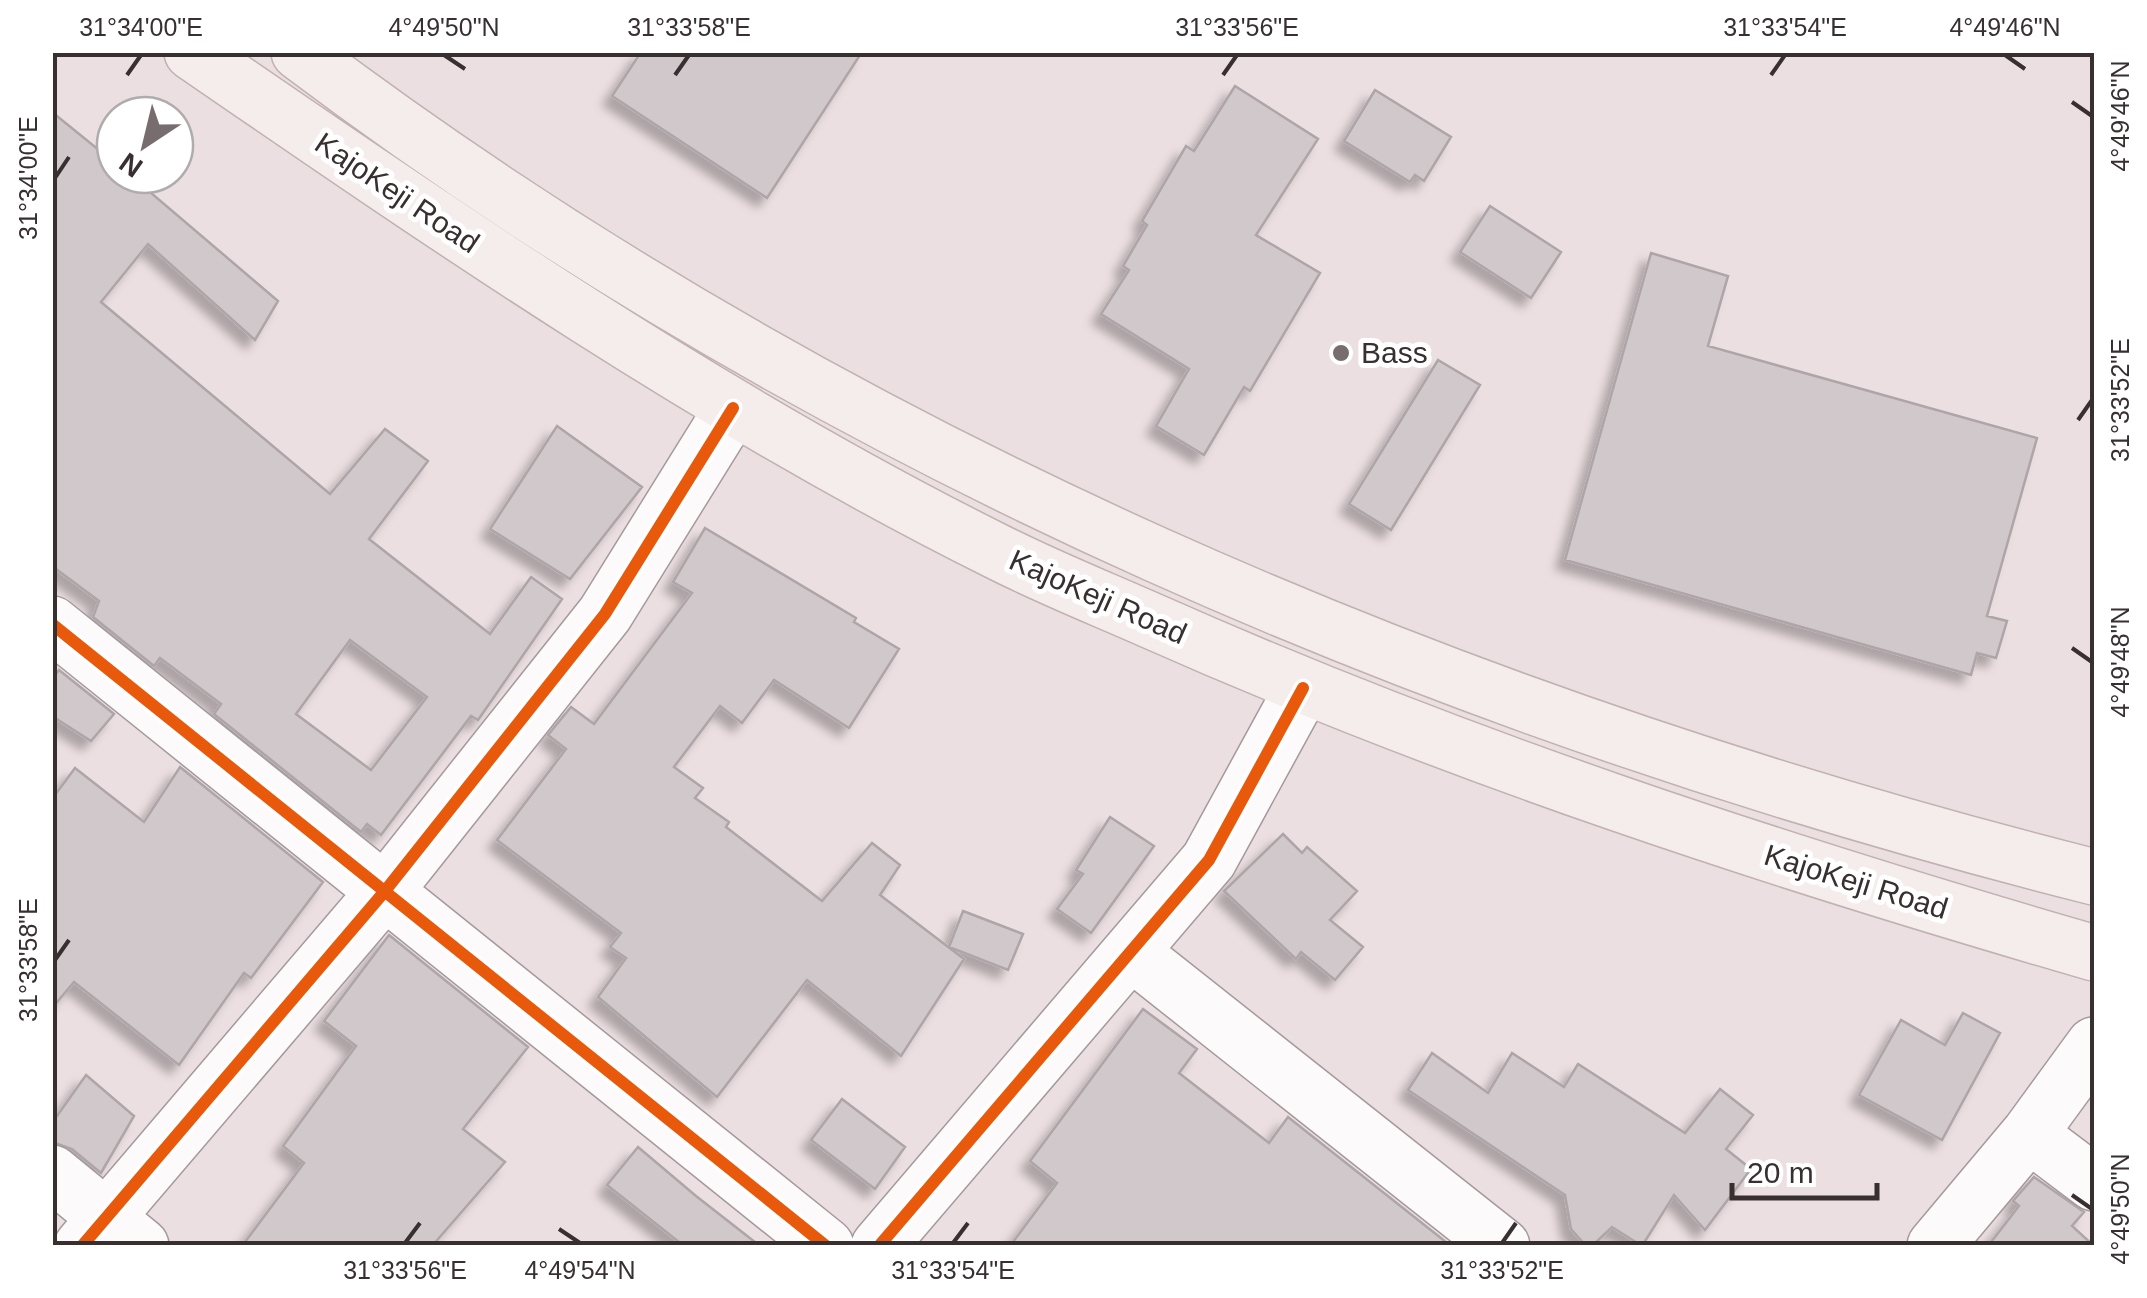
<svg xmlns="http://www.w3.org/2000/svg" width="2147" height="1298" font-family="Helvetica,sans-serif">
<defs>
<filter id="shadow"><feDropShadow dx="-9" dy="9" stdDeviation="5" flood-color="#0004"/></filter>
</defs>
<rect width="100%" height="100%" fill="#ecdfe2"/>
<path fill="#d1c8cc" stroke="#aea5a9" stroke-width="2.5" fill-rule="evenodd" filter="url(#shadow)" d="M 641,52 L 862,52 L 767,198 L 612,96 Z
M 1235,86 L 1318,139 L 1256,235 L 1320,273 L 1250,391 L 1244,387 L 1204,455 L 1156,426 L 1189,369 L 1101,314 L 1129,270 L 1123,266 L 1147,225 L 1142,221 L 1186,146 L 1194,151 Z
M 1375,90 L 1451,137 L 1424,181 L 1415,175 L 1410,182 L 1344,141 Z
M 52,112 L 115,163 L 115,175 L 130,175 L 278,301 L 255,340 L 148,244 L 101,302 L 330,494 L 385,429 L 428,461 L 369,539 L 490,634 L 531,577 L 562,599 L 478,720 L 471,716 L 381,835 L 367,824 L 361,832 L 214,714 L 221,704 L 160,658 L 154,666 L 93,617 L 99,601 L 52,566 ZM 350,640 L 427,697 L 371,770 L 296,714 Z
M 1490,206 L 1561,252 L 1531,298 L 1460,252 Z
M 1651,253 L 1728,276 L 1708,346 L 2037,438 L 1987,616 L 2007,621 L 1996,658 L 1977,653 L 1971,675 L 1565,560 Z
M 1438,360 L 1480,385 L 1391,530 L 1349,504 Z
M 557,426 L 642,487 L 570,579 L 490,529 Z
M 705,528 L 856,618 L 854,622 L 899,649 L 849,728 L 774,680 L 742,723 L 720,706 L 674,767 L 703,788 L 695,798 L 729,822 L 726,827 L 822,901 L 872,843 L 900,865 L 880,895 L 964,959 L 901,1056 L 807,980 L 717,1097 L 598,997 L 626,958 L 610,947 L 621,933 L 497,840 L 566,749 L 548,735 L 571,707 L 594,724 L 692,593 L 673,582 Z
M 59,670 L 114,714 L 91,741 L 52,716 L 52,679 Z
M 180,767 L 323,882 L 251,978 L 244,973 L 179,1065 L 74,982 L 52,1008 L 52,799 L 75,768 L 144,822 Z
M 1110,817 L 1154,846 L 1091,933 L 1057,909 L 1083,874 L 1076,870 Z
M 1283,834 L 1302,853 L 1307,847 L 1357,891 L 1330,920 L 1363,947 L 1335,980 L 1301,952 L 1296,959 L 1224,891 Z
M 963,911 L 1023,934 L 1008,970 L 949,947 Z
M 389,935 L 528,1047 L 463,1129 L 505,1162 L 432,1246 L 242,1246 L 304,1163 L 283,1146 L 356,1046 L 324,1021 Z
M 1143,1009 L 1197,1049 L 1179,1073 L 1269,1143 L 1288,1117 L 1451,1246 L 1010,1246 L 1057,1183 L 1030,1161 Z
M 1963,1013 L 2000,1033 L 1942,1140 L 1859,1095 L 1901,1020 L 1945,1045 Z
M 1432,1053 L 1488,1093 L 1512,1053 L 1564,1087 L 1578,1064 L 1685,1133 L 1720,1089 L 1753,1115 L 1726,1149 L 1751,1169 L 1705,1230 L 1674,1195 L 1642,1246 L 1612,1227 L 1592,1246 L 1586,1246 L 1571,1229 L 1565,1195 L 1408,1090 Z
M 86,1075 L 134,1116 L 101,1173 L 72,1149 L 52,1142 L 52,1123 Z
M 842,1099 L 905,1147 L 875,1189 L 811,1140 Z
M 638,1147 L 696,1196 L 760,1246 L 684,1246 L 607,1185 Z
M 2034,1177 L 2084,1212 L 2072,1226 L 2094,1246 L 1988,1246 L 2019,1206 L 2013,1201 Z"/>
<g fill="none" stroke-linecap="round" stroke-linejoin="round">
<g stroke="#a49a9d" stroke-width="58">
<path id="minor" d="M 52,624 L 826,1246
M 1132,953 L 1502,1246
M 2029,1134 L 2094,1183
M 52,1173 L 141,1246
M 82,1246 L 385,891 L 605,614 L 733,408
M 879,1246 L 1209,860 L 1303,688
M 1935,1246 L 2029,1134 L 2094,1045"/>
</g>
<g stroke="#c1b1b0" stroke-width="58">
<path id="major" d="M 192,52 C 452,231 713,410 996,551 C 1047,577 1100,598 1152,621 C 1458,757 1773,860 2094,953
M 299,52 C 830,453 1453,715 2094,877"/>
</g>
<use href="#minor" stroke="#fcfafb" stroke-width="55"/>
<use href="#major" stroke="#f4edeb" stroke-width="55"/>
<g stroke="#fff" stroke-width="19">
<path id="cycleway" d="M 52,624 L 826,1246
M 82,1246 L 385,891 L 605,614 L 733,408
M 879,1246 L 1209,860 L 1303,688"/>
</g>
<use href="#cycleway" stroke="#e8590c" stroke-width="12"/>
</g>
<path fill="none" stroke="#382f31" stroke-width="4" d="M 444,55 L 465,69M 2005,55 L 2025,69M 127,75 L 141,55M 675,75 L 689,55M 1223,75 L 1237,55M 1771,75 L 1785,55M 2072,102 L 2092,116M 55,178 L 69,157M 2078,420 L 2092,400M 2072,648 L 2092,662M 55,960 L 69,940M 2072,1195 L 2092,1209M 559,1229 L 580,1243M 405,1243 L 420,1223M 953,1243 L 968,1223M 1502,1243 L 1516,1223"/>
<circle fill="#776d6f" stroke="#fff" stroke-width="4" cx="1341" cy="353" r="10"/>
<g text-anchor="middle" stroke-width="10" stroke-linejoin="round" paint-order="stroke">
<g font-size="30" fill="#382f31" stroke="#fff">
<text transform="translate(397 193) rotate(34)" y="10">KajoKeji Road</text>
<text transform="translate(1098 597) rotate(24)" y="10">KajoKeji Road</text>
<text transform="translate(1856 882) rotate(17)" y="10">KajoKeji Road</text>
</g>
<g font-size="30" fill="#382f31" stroke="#fff" text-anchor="start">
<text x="1361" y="363">Bass</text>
</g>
</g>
<rect width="2147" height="1298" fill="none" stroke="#ffffff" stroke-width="110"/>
<g transform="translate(145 145) rotate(215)"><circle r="48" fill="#ffffff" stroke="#afacad" stroke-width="2.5"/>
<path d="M0-8L18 38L0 25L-18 38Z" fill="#776d6f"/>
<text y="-15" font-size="28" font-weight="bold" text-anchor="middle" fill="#382f31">N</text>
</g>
<path d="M1732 1183v15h145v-15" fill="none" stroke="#382f31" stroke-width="5"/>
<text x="1747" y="1183" font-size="30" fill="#382f31" stroke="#ffffff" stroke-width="8" paint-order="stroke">20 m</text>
<rect x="55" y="55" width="2037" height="1188" fill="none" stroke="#382f31" stroke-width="4"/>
<g font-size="25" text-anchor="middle" fill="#382f31">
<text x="141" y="36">31°34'00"E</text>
<text x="444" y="36">4°49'50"N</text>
<text x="689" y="36">31°33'58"E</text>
<text x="1237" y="36">31°33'56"E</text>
<text x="1785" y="36">31°33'54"E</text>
<text x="2005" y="36">4°49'46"N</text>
<text transform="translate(2120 116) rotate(-90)" y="9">4°49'46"N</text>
<text transform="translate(28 178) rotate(-90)" y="9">31°34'00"E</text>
<text transform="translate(2120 400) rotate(-90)" y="9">31°33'52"E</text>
<text transform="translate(2120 662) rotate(-90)" y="9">4°49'48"N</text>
<text transform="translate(28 960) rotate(-90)" y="9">31°33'58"E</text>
<text transform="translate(2120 1209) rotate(-90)" y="9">4°49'50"N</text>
<text x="405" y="1279">31°33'56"E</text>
<text x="580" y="1279">4°49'54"N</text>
<text x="953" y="1279">31°33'54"E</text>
<text x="1502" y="1279">31°33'52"E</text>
</g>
</svg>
